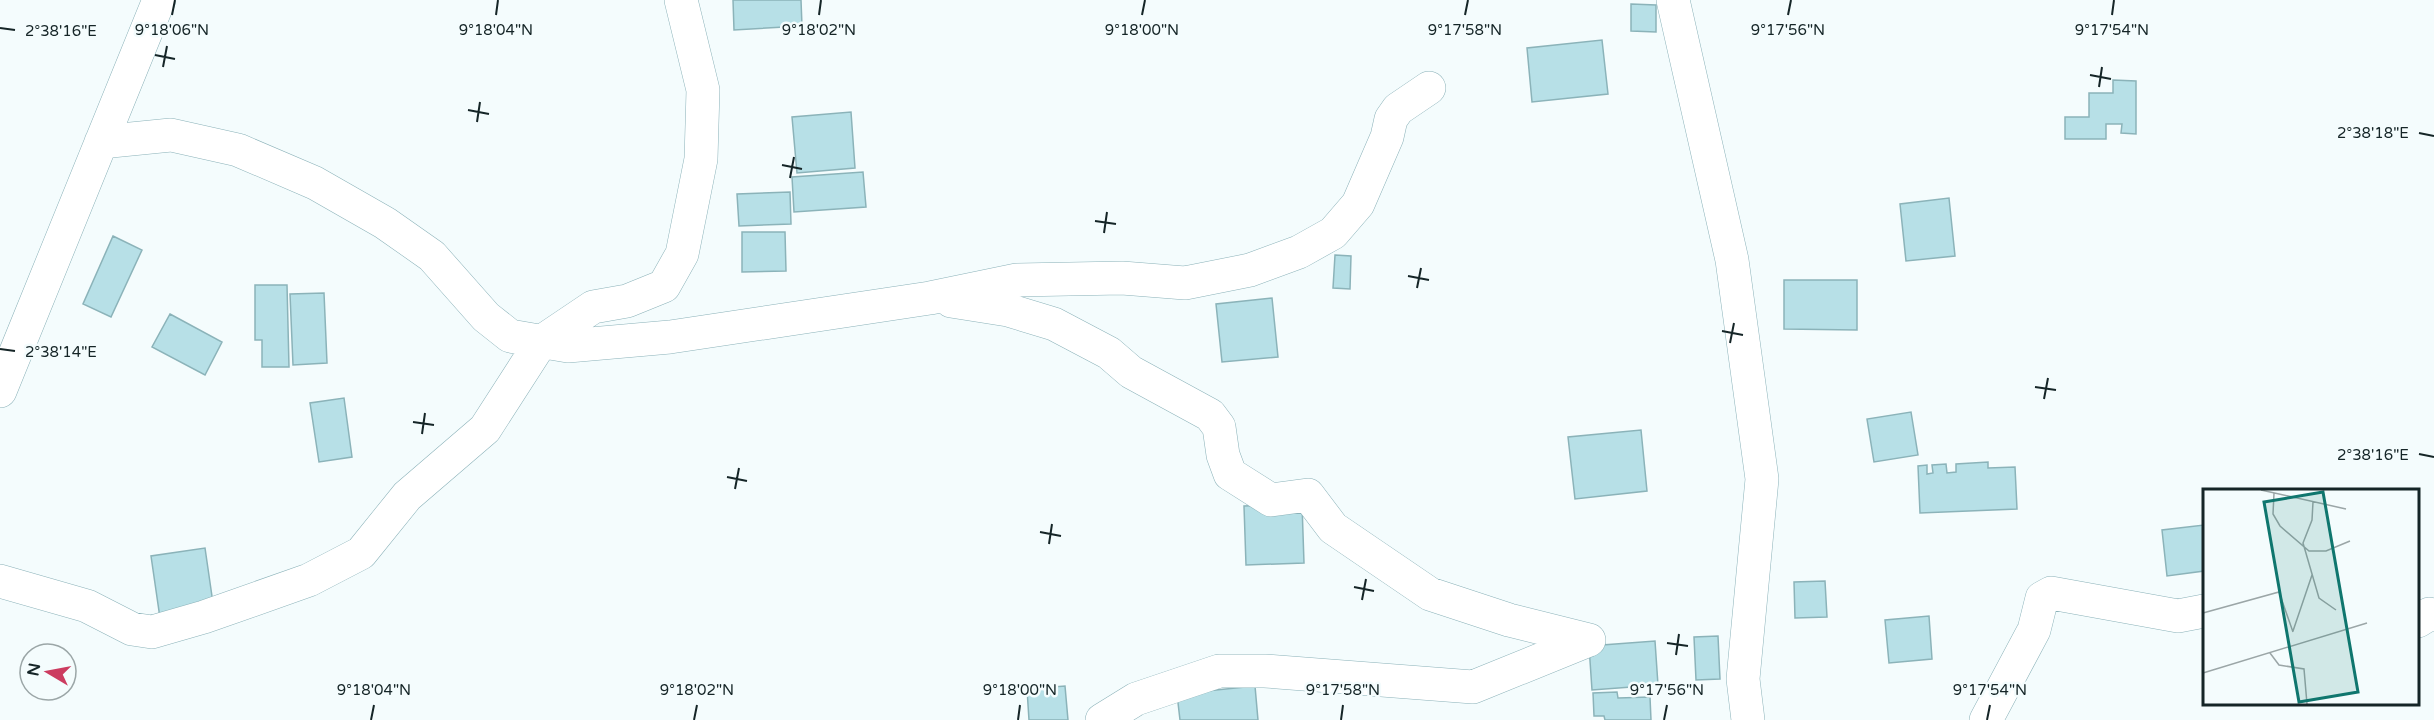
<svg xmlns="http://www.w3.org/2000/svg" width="2434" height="720" font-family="'Varela Round',sans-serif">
<rect width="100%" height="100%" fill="#f4fcfd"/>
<path fill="#b7e0e7" stroke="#8bb3b9" stroke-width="1.5" d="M 733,0 L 801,0 L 802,26 L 734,30 Z
M 1631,4 L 1656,5 L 1656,32 L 1631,31 Z
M 1602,40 L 1608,94 L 1532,102 L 1527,48 Z
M 2113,80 L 2136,81 L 2136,134 L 2121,133 L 2122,124 L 2106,124 L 2106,139 L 2065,139 L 2065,117 L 2089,117 L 2089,93 L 2113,93 Z
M 851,112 L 855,168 L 797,173 L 792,117 Z
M 863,172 L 866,207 L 794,212 L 792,177 Z
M 790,192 L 791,224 L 739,226 L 737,194 Z
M 1949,198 L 1955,256 L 1906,261 L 1900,204 Z
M 742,232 L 785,232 L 786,271 L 742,272 Z
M 113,236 L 142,250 L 111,317 L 83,304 Z
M 1335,255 L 1351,256 L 1350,289 L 1333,288 Z
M 1784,280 L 1857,280 L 1857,330 L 1784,329 Z
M 255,285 L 287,285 L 289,367 L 262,367 L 262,340 L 255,340 Z
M 324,293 L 327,363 L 293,365 L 290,294 Z
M 1272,298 L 1278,357 L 1222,362 L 1216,304 Z
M 170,314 L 222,342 L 205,375 L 152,347 Z
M 344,398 L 352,457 L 319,462 L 310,403 Z
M 1911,412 L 1918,455 L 1874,462 L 1867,419 Z
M 1641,430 L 1647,491 L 1575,499 L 1568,437 Z
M 1988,462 L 1988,468 L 2015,467 L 2017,509 L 1920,513 L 1918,466 L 1927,465 L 1927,474 L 1933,473 L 1932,465 L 1946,464 L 1947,473 L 1956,472 L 1956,464 Z
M 1302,504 L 1304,563 L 1246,565 L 1244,506 Z
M 2204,525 L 2204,571 L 2167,576 L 2162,530 Z
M 205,548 L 214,610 L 160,618 L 151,556 Z
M 1825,581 L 1827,617 L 1795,618 L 1794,582 Z
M 1929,616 L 1932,659 L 1889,663 L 1885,620 Z
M 1718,636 L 1720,679 L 1696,680 L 1694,637 Z
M 1655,641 L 1658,685 L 1592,690 L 1589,646 Z
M 1065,686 L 1068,720 L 1029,720 L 1027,689 Z
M 1255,686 L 1258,720 L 1180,720 L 1177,694 Z
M 1617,692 L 1618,698 L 1650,697 L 1651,720 L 1605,720 L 1604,716 L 1594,716 L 1593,693 Z"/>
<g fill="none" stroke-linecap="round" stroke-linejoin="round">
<g stroke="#8bb2b9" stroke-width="34">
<path id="minor" d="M 1673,0 L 1732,260 L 1762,479 L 1743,679 L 1748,720
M 101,142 L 171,135 L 238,150 L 315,183 L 385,223 L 432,256 L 486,317 L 510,336 L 568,346 L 670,337 L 930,298 L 1017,280 L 1122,278 L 1185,283 L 1250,270 L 1299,252 L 1333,233 L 1358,204 L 1387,137 L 1391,119 L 1398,109 L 1429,88
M 951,301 L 1008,310 L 1054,324 L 1109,353 L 1131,372 L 1210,415 L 1219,427 L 1223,455 L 1230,474 L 1271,500 L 1308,495 L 1333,528 L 1430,594 L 1509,620 L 1589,640
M 0,391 L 159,0
M 0,581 L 87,606 L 132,629 L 152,632 L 204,617 L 309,580 L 361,553 L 407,496 L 485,429 L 541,342 L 593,307 L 627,301 L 664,286 L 682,254 L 701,159 L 703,90 L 681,0
M 2418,621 L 2429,614 L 2434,615
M 1102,720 L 1136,699 L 1219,671 L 1265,671 L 1473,687 L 1589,640
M 1986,720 L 2034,630 L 2042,598 L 2051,593 L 2178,616 L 2204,611"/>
</g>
<use href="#minor" stroke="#fff" stroke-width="33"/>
</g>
<path fill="none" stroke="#152527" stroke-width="2" d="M 172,15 L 175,0M 496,15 L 498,0M 819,15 L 821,0M 1142,15 L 1145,0M 1465,15 L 1468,0M 1788,15 L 1791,0M 2112,15 L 2114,0M 0,28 L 15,30M 155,55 L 175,59M 163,67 L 167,46M 2090,75 L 2111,79M 2099,87 L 2102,67M 468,110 L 489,114M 477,122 L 480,102M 2419,133 L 2434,136M 782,165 L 802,169M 790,178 L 794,157M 1095,221 L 1116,224M 1104,233 L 1107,212M 1408,276 L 1429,280M 1417,288 L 1421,268M 1722,331 L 1743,335M 1730,343 L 1734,323M 0,349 L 15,351M 2035,387 L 2056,390M 2044,399 L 2048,378M 413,422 L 434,425M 422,434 L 425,413M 2419,454 L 2434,457M 727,477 L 747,481M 735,489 L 739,468M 1040,532 L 1061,536M 1049,544 L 1052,524M 1354,587 L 1374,591M 1362,600 L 1366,579M 1667,643 L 1688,646M 1676,655 L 1679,634M 371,720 L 374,705M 694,720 L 697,705M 1018,720 L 1020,705M 1341,720 L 1343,705M 1664,720 L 1667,705M 1987,720 L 1990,705"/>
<g transform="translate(2203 489)">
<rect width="216" height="216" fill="#f4fcfd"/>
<path fill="none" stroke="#9ba6a7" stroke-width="1.5" d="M 58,1 L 143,20M 71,4 L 70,25 L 77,37 L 106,62 L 123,62 L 147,52M 110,13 L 109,31 L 100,54 L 116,109 L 133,121M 0,124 L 76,103 L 90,143M 90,142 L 109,86M 67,164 L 76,176 L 101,180 L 104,215M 0,184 L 164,134"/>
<path fill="#0f766e" fill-opacity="0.15" stroke="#0f766e" stroke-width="3" d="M 120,3 L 155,203 L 96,213 L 61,13 Z"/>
<rect width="216" height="216" fill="none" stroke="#152527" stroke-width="3"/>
</g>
<g font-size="15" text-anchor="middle" fill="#152527" stroke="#f4fcfd" stroke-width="5" stroke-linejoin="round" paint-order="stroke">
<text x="172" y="35">9°18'06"N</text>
<text x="496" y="35">9°18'04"N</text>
<text x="1142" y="35">9°18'00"N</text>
<text x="1465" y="35">9°17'58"N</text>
<text x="819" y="35">9°18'02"N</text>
<text x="1788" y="35">9°17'56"N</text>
<text x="2112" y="35">9°17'54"N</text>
<text x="61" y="36">2°38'16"E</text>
<text x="2373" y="138">2°38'18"E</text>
<text x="61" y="357">2°38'14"E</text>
<text x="2373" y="460">2°38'16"E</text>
<text x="374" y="695">9°18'04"N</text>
<text x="697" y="695">9°18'02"N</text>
<text x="1020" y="695">9°18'00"N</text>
<text x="1343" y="695">9°17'58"N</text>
<text x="1667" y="695">9°17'56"N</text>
<text x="1990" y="695">9°17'54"N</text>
</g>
<g transform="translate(48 672) rotate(280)"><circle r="28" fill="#f4fcfd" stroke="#9ba6a7" stroke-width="1.5"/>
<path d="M0-4.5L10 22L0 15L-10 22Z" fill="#cc3c60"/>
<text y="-9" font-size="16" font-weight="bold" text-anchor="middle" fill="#152527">N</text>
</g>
</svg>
